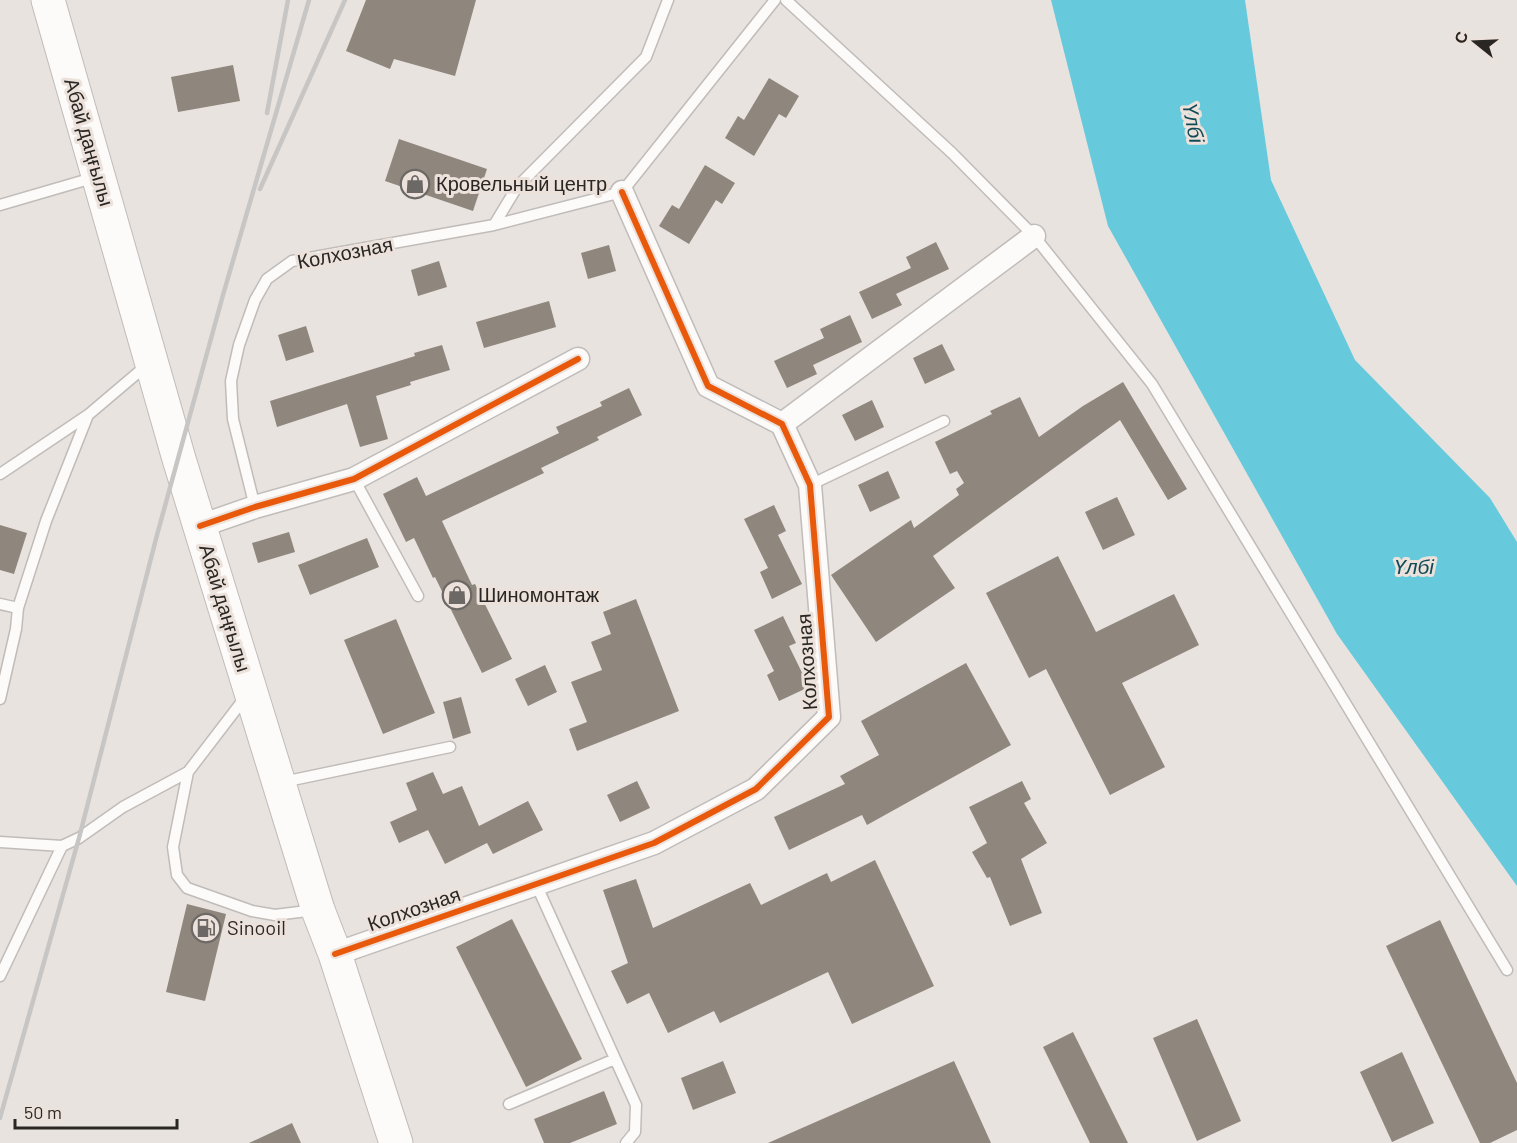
<svg xmlns="http://www.w3.org/2000/svg" width="1517" height="1143" font-family="Barlow,sans-serif">
<rect width="100%" height="100%" fill="#e8e3df"/>
<path fill="#66cadc" d="M 1051,0 L 1245,0 L 1271,180 L 1355,360 L 1490,498 L 1517,542 L 1517,886 L 1337,634 L 1108,226 Z"/>
<path fill="#8f867d" d="M 366,0 L 476,0 L 455,76 L 394,59 L 390,69 L 346,51 Z
M 233,65 L 240,101 L 178,112 L 171,77 Z
M 769,78 L 799,96 L 786,118 L 779,114 L 754,156 L 725,138 L 738,116 L 744,120 Z
M 399,139 L 487,169 L 473,211 L 385,181 Z
M 705,165 L 735,183 L 722,204 L 716,200 L 689,244 L 659,226 L 672,205 L 679,209 Z
M 936,242 L 949,269 L 896,294 L 902,305 L 872,319 L 859,292 L 911,268 L 906,257 Z
M 609,245 L 616,271 L 588,279 L 581,253 Z
M 439,261 L 447,287 L 418,296 L 411,270 Z
M 549,301 L 556,327 L 484,348 L 476,322 Z
M 850,315 L 862,342 L 813,365 L 817,374 L 787,388 L 774,361 L 824,338 L 820,329 Z
M 306,326 L 314,352 L 286,361 L 278,335 Z
M 942,344 L 955,370 L 925,384 L 913,358 Z
M 442,345 L 450,370 L 410,382 L 411,385 L 376,396 L 388,439 L 360,447 L 347,404 L 277,427 L 270,401 L 415,356 L 414,353 Z
M 1123,382 L 1187,489 L 1168,500 L 1120,420 L 933,556 L 955,588 L 876,642 L 831,575 L 911,520 L 914,528 L 959,495 L 956,489 L 964,483 L 957,471 L 950,474 L 935,442 L 992,414 L 990,411 L 1020,397 L 1039,437 L 1083,406 Z
M 629,388 L 642,415 L 597,437 L 599,440 L 541,468 L 544,473 L 442,521 L 472,585 L 475,584 L 512,659 L 482,673 L 435,577 L 433,578 L 414,538 L 406,542 L 383,494 L 417,477 L 426,496 L 559,433 L 556,427 L 602,406 L 600,402 Z
M 872,400 L 884,427 L 855,441 L 842,415 Z
M 888,471 L 900,498 L 870,512 L 858,485 Z
M 1117,497 L 1135,535 L 1103,550 L 1085,512 Z
M 774,505 L 786,531 L 778,535 L 802,584 L 772,599 L 760,572 L 768,568 L 744,519 Z
M 0,525 L 27,533 L 14,574 L 0,570 Z
M 289,532 L 295,552 L 258,563 L 252,543 Z
M 367,538 L 379,567 L 310,595 L 298,565 Z
M 1058,556 L 1096,632 L 1174,594 L 1199,645 L 1122,683 L 1165,767 L 1110,795 L 1046,669 L 1029,678 L 986,593 Z
M 636,599 L 679,711 L 577,751 L 569,729 L 587,722 L 571,682 L 602,670 L 591,642 L 611,634 L 603,612 Z
M 783,616 L 796,643 L 789,646 L 809,687 L 779,701 L 767,675 L 774,671 L 754,630 Z
M 396,619 L 435,713 L 383,734 L 344,640 Z
M 966,663 L 1011,745 L 867,825 L 862,815 L 789,850 L 774,817 L 845,784 L 840,776 L 879,755 L 861,721 Z
M 545,665 L 557,692 L 528,706 L 515,679 Z
M 461,697 L 471,733 L 453,739 L 443,702 Z
M 433,772 L 443,794 L 462,786 L 479,826 L 528,801 L 543,830 L 493,854 L 487,843 L 445,864 L 428,830 L 399,843 L 390,822 L 417,810 L 406,783 Z
M 637,781 L 650,808 L 620,822 L 607,795 Z
M 1022,781 L 1031,799 L 1024,803 L 1047,843 L 1021,859 L 1042,913 L 1010,926 L 990,877 L 987,878 L 972,852 L 987,843 L 969,807 Z
M 875,860 L 934,986 L 852,1024 L 828,972 L 720,1023 L 714,1011 L 668,1033 L 649,993 L 627,1004 L 611,971 L 628,963 L 603,890 L 636,879 L 653,928 L 750,883 L 761,905 L 827,873 L 831,882 Z
M 187,904 L 226,914 L 205,1001 L 166,992 Z
M 512,919 L 582,1059 L 526,1087 L 456,947 Z
M 1440,920 L 1517,1083 L 1517,1130 L 1490,1143 L 1480,1143 L 1386,946 Z
M 1197,1019 L 1241,1121 L 1197,1141 L 1153,1038 Z
M 1073,1032 L 1128,1143 L 1090,1143 L 1043,1047 Z
M 1402,1052 L 1434,1123 L 1392,1142 L 1360,1072 Z
M 723,1061 L 736,1093 L 693,1110 L 681,1078 Z
M 954,1061 L 991,1143 L 768,1143 Z
M 604,1091 L 617,1124 L 570,1143 L 544,1143 L 534,1119 Z
M 292,1123 L 301,1143 L 249,1143 Z"/>
<g fill="none" stroke-linecap="round" stroke-linejoin="round">
<g stroke="#c0bcb9" stroke-width="13">
<path id="lane" d="M 786,0 L 952,153 L 1034,236 L 1152,384 L 1507,970
M 0,205 L 96,177
M 494,225 L 517,187 L 646,57 L 668,0
M 0,474 L 88,415
M 354,479 L 418,596
M 810,485 L 944,421
M 255,507 L 233,419 L 231,381 L 239,345 L 255,300 L 267,279 L 292,261 L 494,225 L 622,192 L 775,0
M 0,604 L 18,608
M 247,695 L 188,772 L 173,847 L 177,875 L 187,888 L 252,911 L 275,915 L 315,910
M 0,699 L 16,629 L 18,608 L 46,521 L 88,415 L 147,365
M 283,782 L 450,747
M 0,842 L 62,846 L 79,838 L 123,807 L 188,772
M 536,884 L 636,1105 L 635,1132 L 626,1143
M 0,976 L 62,846
M 509,1104 L 615,1059"/>
</g>
<g stroke="#c0bcb9" stroke-width="25">
<path id="street" d="M 782,424 L 1034,236
M 200,526 L 255,507 L 354,479 L 578,359
M 335,954 L 654,843 L 756,789 L 829,717 L 810,485 L 782,424 L 708,386 L 622,192"/>
</g>
<g stroke="#c0bcb9" stroke-width="35">
<path id="primary" d="M 48,0 L 179,459 L 318,910 L 335,954 L 396,1143"/>
</g>
<use href="#lane" stroke="#fcfbfa" stroke-width="10"/>
<use href="#street" stroke="#fcfbfa" stroke-width="22"/>
<use href="#primary" stroke="#fcfbfa" stroke-width="33"/>
<path stroke="#c8c6c5" stroke-width="4.5" d="M 267,113 L 288,0
M 260,189 L 345,0
M 0,1118 L 79,838 L 157,535 L 223,295 L 309,0"/>
<g stroke="#ece2db" stroke-width="10">
<path id="cycleway" d="M 200,526 L 255,507 L 354,479 L 578,359
M 335,954 L 654,843 L 756,789 L 829,717 L 810,485 L 782,424 L 708,386 L 622,192"/>
</g>
<use href="#cycleway" stroke="#e8590c" stroke-width="6"/>
</g>
<defs>
<g id="shop-ring" transform="scale(1.5)"><circle r="9.5" fill="#ece2db" stroke="#6c6865" stroke-width="1.5"/><path d="M-5-2.5h2.3a2.7 3.5 0 0 1 5.4 0H5L5.5 6h-11ZM-1.5-2.5h3a1.5 2.3 0 0 0-3 0Z" fill="#6c6865"/></g>
<g id="fuel-ring" transform="scale(1.5)"><circle r="9.5" fill="#ece2db" stroke="#6c6865" stroke-width="1.5"/><path d="M-5.5-6h7V0h2V4h1.3V-2.5L3-4.5l.8-.8L6-3V5H2.5V1h-1V6h-7ZM-4.2-4.7v3.2H.2V-4.7Z" fill="#6c6865"/></g>
</defs>
<g fill-rule="evenodd">
<use href="#shop-ring" x="415" y="184"/>
<use href="#shop-ring" x="457" y="595"/>
<use href="#fuel-ring" x="206" y="928"/>
</g>
<g text-anchor="middle" stroke-width="6" stroke-linejoin="round" paint-order="stroke">
<g font-size="20" fill="#292623" stroke="#ece2db">
<text transform="translate(89 142) rotate(74)" y="7">Абай даңғылы</text>
<text transform="translate(345 253) rotate(-11)" y="7">Колхозная</text>
<text transform="translate(225 608) rotate(73)" y="7">Абай даңғылы</text>
<text transform="translate(807 662) rotate(-94)" y="7">Колхозная</text>
<text transform="translate(414 909) rotate(-19)" y="7">Колхозная</text>
</g>
<g font-size="20" fill="#292623" stroke="#ece2db" text-anchor="start">
<text x="436" y="191">Кровельный центр</text>
<text x="478" y="602">Шиномонтаж</text>
<text x="227" y="935">Sinooil</text>
</g>
<g font-size="21" font-style="italic" fill="#0f4a56" stroke="#ece2db">
<text transform="translate(1193 123) rotate(79)" y="7">Үлбі</text>
<text x="1414" y="574">Үлбі</text>
</g>
</g>
<g transform="translate(1475 42) rotate(288)" stroke="#ece2db" stroke-width="4.5" paint-order="stroke">
<path d="M0-4.5L10 22L0 15L-10 22Z" fill="#292623"/>
<text y="-9" font-size="16" font-weight="bold" text-anchor="middle" fill="#292623">С</text>
</g>
<path d="M15 1119v9h162v-9" fill="none" stroke="#292623" stroke-width="3"/>
<text x="24" y="1119" font-size="18" fill="#292623" stroke="#ece2db" stroke-width="4.5" paint-order="stroke">50 m</text>
</svg>
